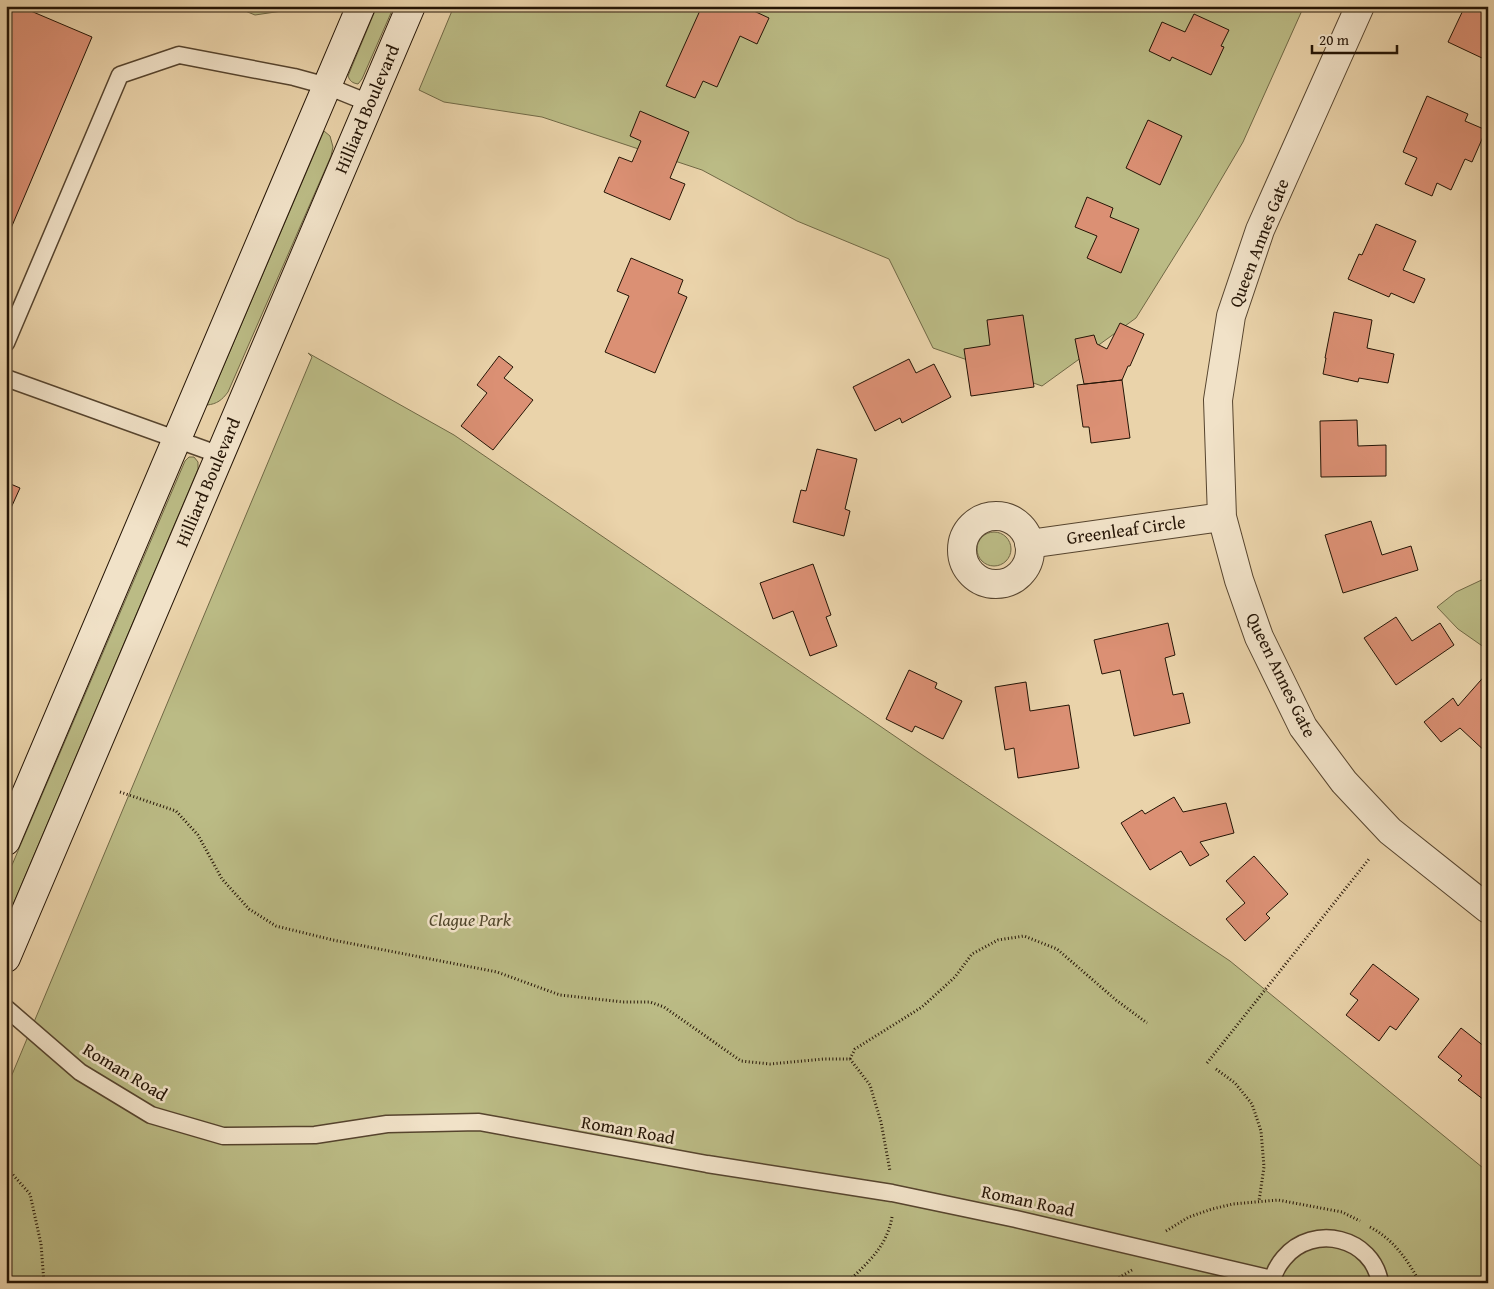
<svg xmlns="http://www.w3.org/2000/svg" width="1494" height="1289" font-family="'Gentium Book Plus',serif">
<rect width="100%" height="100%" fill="#ead3aa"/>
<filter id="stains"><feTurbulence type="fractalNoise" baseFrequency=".004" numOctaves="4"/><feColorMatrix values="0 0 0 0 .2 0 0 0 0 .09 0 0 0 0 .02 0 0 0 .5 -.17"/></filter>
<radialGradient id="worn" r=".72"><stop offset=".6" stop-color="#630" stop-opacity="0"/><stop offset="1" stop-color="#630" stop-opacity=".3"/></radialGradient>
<path fill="#bbbb85" stroke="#706845" d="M 233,6 L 288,6 L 282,11 L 255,15 Z
M 377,6 L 394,6 L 362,79 L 358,84 C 352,83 350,81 348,76 Z
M 454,6 L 1304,6 L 1243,142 L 1199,217 L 1136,318 L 1042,386 L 933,348 L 889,259 L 797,221 L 702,170 L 542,117 L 444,102 L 419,90 Z
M 324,131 L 330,136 L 333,147 L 331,156 L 228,392 C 222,400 217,404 207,405 Z
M 308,353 L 454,435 L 918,752 L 1230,961 L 1488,1172 L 1488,1283 L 6,1283 L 6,1089 L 312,357 Z
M 189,457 L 194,457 L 198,462 L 198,469 L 6,921 L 6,879 L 185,461 Z
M977 549a17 17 0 1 1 34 0a17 17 0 1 1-34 0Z
M 1488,577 L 1488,650 L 1458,629 L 1437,607 L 1456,592 Z"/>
<path fill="#db9074" stroke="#241405" d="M 6,6 L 19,6 L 92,37 L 6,240 Z
M 702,6 L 743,6 L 769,18 L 757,44 L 740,36 L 717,87 L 703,81 L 695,98 L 666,86 Z
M 1465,6 L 1488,6 L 1488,46 L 1482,58 L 1448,42 Z
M 1194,14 L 1229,30 L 1221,46 L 1224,47 L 1211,75 L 1172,57 L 1170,61 L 1149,51 L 1162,22 L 1185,32 Z
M 1427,96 L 1468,114 L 1465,121 L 1486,130 L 1472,162 L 1465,159 L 1451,190 L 1437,183 L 1432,196 L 1405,184 L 1417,158 L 1403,152 Z
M 640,111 L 689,132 L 670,178 L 685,184 L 670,220 L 604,192 L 619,157 L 632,162 L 641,141 L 630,136 Z
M 1148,120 L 1182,136 L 1160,185 L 1126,168 Z
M 1087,197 L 1113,208 L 1110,217 L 1139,229 L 1121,273 L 1087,258 L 1097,236 L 1075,227 Z
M 1376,224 L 1416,241 L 1403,270 L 1425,279 L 1414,303 L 1391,293 L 1389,297 L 1348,279 L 1359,254 L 1362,255 Z
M 631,258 L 683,280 L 678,293 L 687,297 L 655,373 L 605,352 L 629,296 L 617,291 Z
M 1334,312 L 1372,320 L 1367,348 L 1394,354 L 1388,383 L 1359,378 L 1358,382 L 1323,374 L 1326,358 L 1325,358 Z
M 1023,315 L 1034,387 L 971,396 L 964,349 L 990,345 L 987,320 Z
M 1120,323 L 1144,334 L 1130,366 L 1128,366 L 1122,380 L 1084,384 L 1075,339 L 1094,335 L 1097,344 L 1107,349 Z
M 499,356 L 513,367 L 504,378 L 533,400 L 493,450 L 461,426 L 487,393 L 477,385 Z
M 909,359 L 916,373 L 934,364 L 951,397 L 902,423 L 900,418 L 875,431 L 853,387 Z
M 1122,380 L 1130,438 L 1091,443 L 1089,427 L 1083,427 L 1077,385 Z
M 1357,420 L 1358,446 L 1386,445 L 1386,476 L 1321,477 L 1320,421 Z
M 817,449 L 857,459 L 845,509 L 850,511 L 844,536 L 793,522 L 801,490 L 806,491 Z
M 6,482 L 20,488 L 6,519 Z
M 1371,521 L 1382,555 L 1411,546 L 1418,570 L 1343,593 L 1325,535 Z
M 813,564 L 831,615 L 826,617 L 837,646 L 810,656 L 793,611 L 773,619 L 760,583 Z
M 1396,617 L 1412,641 L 1440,623 L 1454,645 L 1396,685 L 1364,638 Z
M 1168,623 L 1175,655 L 1165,658 L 1173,695 L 1183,693 L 1190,723 L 1134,736 L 1120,670 L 1102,674 L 1094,640 Z
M 909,670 L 937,683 L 935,688 L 962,701 L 943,739 L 915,726 L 912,732 L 886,719 Z
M 1488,672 L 1488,754 L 1460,728 L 1441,742 L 1424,722 L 1453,698 L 1458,706 Z
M 1026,682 L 1030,711 L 1069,705 L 1079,768 L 1018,778 L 1014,748 L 1005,750 L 995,687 Z
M 1174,797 L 1183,812 L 1226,803 L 1234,833 L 1200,842 L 1209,855 L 1190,866 L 1181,851 L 1150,870 L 1121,823 L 1142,810 L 1145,814 Z
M 1254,856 L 1288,894 L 1266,914 L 1270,918 L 1245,941 L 1226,919 L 1245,903 L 1226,881 Z
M 1373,964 L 1419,999 L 1396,1030 L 1390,1026 L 1379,1041 L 1346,1015 L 1358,1000 L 1350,994 Z
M 1461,1028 L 1485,1047 L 1488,1045 L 1488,1103 L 1458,1080 L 1462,1076 L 1438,1057 Z"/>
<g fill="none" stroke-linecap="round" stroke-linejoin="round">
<g stroke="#56442e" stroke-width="19">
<path id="lane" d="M 6,343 L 120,75 L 179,55 L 294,77 L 327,86 L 369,103
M 6,378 L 220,455
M 6,1008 L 80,1072 L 151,1115 L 223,1136 L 315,1135 L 387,1124 L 479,1122 L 707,1164 L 892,1193 L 1016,1219 L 1272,1279
M 1272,1283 C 1273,1274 1278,1265 1284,1258 C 1313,1223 1373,1237 1380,1283"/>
</g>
<g stroke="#56442e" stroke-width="30">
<path id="street" d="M 1360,6 L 1260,230 L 1231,316 L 1218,400 L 1222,517 L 1239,580 L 1259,637 L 1303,727 L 1344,782 L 1390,831 L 1488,909
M962 550a34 34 0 1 1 68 0a34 34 0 1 1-68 0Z
M 1029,544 L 1222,517"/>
</g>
<g stroke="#241405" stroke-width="30">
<path id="secondary" d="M 6,841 L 361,6
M 6,958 L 411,6"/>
</g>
<path stroke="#241405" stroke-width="3" stroke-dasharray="1 2.5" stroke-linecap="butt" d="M 120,792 L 176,811 L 198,835 L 222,879 L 249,909 L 276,926 L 333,940 L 497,972 L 560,995 L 623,1002 L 650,1002 L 664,1007 L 741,1061 L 770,1064 L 824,1059 L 850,1059 L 870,1085 L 881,1122 L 890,1171
M 850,1059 L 855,1049 L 922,1007 L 955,977 L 972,954 L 998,940 L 1024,936 L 1057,949 L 1116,1000 L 1147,1023
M 1207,1063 L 1369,859
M 1216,1069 L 1235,1083 L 1252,1104 L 1261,1131 L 1264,1167 L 1259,1201
M 6,1167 L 30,1194 L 41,1244 L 44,1283
M 1370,1227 C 1393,1239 1408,1260 1420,1283
M 1166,1231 L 1189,1217 L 1212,1209 L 1233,1204 L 1278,1200 L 1342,1212 L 1360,1221
M 847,1283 C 867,1263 887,1247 892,1217
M 1110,1283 L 1132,1270"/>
<use href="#lane" stroke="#f1e2c8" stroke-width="16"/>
<use href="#street" stroke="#f1e2c8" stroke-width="28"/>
<use href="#secondary" stroke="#f1e2c8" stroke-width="28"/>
</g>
<g text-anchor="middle" stroke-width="5" stroke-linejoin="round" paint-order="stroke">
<g font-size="18" fill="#241405" stroke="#f1e2c8">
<text transform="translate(367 109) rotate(-67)" y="6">Hilliard Boulevard</text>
<text transform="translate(1259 243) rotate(-69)" y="6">Queen Annes Gate</text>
<text transform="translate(208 482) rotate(-67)" y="6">Hilliard Boulevard</text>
<text transform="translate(1126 530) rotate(-8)" y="6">Greenleaf Circle</text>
<text transform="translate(1281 675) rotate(64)" y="6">Queen Annes Gate</text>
<text transform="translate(125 1072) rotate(31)" y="6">Roman Road</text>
<text transform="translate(628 1130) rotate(10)" y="6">Roman Road</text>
<text transform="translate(1028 1201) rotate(12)" y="6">Roman Road</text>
</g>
<g font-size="18" font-style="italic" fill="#51462b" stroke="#f1e2c8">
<text x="470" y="926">Clague Park</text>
</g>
</g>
<rect width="1494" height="1289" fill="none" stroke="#ead3aa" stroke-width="25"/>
<rect x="8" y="8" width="1479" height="1274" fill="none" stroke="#241405" stroke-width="2.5"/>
<rect x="12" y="12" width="1469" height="1264" fill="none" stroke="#241405"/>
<path d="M1312 45v8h85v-8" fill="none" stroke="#241405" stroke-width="2.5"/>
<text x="1319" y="45" font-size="15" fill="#241405" stroke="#f1e2c8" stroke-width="4" paint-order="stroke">20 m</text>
<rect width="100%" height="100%" filter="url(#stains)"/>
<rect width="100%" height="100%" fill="url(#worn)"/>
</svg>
